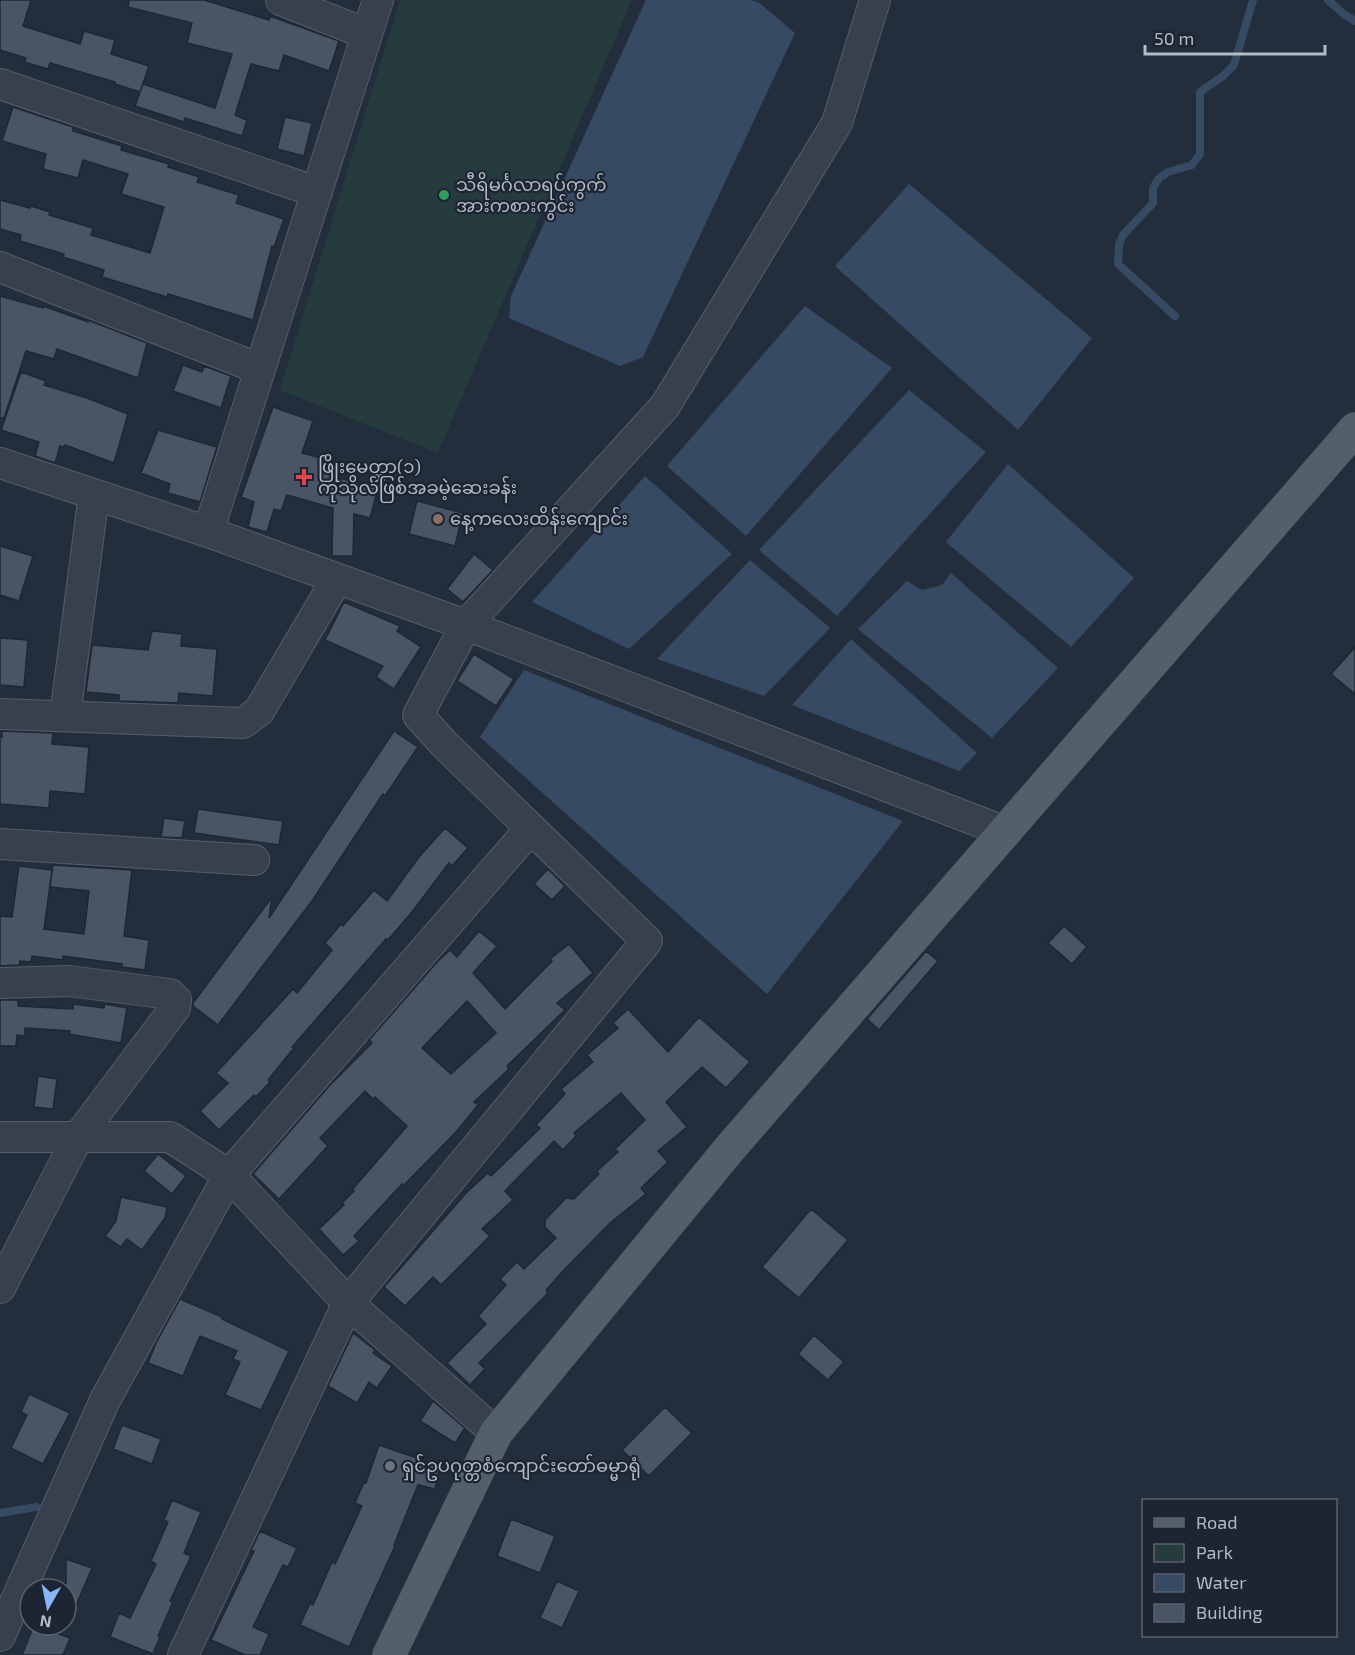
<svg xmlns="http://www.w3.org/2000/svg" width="1355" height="1655" font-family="'Exo 2','Noto Sans Myanmar',sans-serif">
<rect width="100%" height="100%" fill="#232e3c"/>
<path fill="#253b3d" d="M 400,0 L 632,0 L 438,453 L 280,390 Z"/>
<path fill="#364a63" d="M 646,0 L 750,0 L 758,2 L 795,33 L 643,357 L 620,366 L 509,318 L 511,296 Z
M 909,184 L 1092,338 L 1018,430 L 835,266 Z
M 805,306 L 892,368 L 746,536 L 667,466 Z
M 909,390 L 986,452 L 837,616 L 759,550 Z
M 1008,464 L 1134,578 L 1071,647 L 946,542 Z
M 645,476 L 732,554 L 629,649 L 532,602 Z
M 750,560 L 830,628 L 764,696 L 657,659 Z
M 951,573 L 1058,668 L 992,738 L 858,629 L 907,581 L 922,590 L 942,585 Z
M 851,639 L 977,753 L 959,771 L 792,705 Z
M 524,670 L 903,821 L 767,994 L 480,737 Z"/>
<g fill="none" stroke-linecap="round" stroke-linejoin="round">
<path stroke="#364a63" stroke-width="8" d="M 1328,0 L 1345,15 L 1355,21
M 1175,316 L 1118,264 L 1119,244 L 1123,235 L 1153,203 L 1153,188 L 1159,178 L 1168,172 L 1192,165 L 1200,154 L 1200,92 L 1223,76 L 1234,65 L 1253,0
M 0,1513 L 36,1507"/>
</g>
<path fill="#495565" stroke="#1e2733" stroke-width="1.5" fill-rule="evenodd" d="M 0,0 L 31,0 L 23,26 L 80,44 L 84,31 L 115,40 L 111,54 L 149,66 L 140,92 L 115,84 L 115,82 L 50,63 L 48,69 L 24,62 L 26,58 L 0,50 Z
M 129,0 L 204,0 L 269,20 L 270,16 L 339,41 L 329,71 L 284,55 L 279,71 L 251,64 L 235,115 L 247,120 L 242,136 L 185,118 L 184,122 L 135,106 L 143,84 L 215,108 L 232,54 L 187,43 L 192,23 L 128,7 Z
M 13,107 L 73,127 L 73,131 L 122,146 L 121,150 L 169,164 L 168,167 L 199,177 L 197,182 L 239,195 L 236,203 L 284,219 L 274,247 L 272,246 L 253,320 L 168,294 L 167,297 L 102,277 L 104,270 L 63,257 L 64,254 L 20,241 L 21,235 L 0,229 L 0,200 L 30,208 L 31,206 L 50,212 L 49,215 L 93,228 L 91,235 L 150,253 L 164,207 L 121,194 L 128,174 L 83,160 L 78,178 L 43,169 L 46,154 L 2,141 Z
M 285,117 L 312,123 L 304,156 L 277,149 Z
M 0,296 L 43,308 L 43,306 L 88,322 L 88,320 L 147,343 L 138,378 L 57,349 L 54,359 L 26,351 L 4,418 L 0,418 Z
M 183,365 L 202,372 L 204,366 L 231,376 L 221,408 L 173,391 Z
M 21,372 L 46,381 L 44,385 L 87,398 L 128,414 L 114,463 L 65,445 L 64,447 L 60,446 L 55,463 L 35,456 L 39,442 L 1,430 Z
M 273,407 L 313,421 L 302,453 L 343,464 L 339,478 L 378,488 L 370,518 L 354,514 L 353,556 L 332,556 L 333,508 L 287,495 L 281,511 L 274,509 L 267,532 L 248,527 L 254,502 L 241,497 Z
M 158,430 L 217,447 L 200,502 L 168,493 L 170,484 L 141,473 Z
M 417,501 L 463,513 L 455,546 L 409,534 Z
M 0,546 L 33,556 L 19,601 L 0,595 Z
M 474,554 L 493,570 L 463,602 L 447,589 Z
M 344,602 L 400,626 L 397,631 L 421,647 L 394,689 L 376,677 L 383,666 L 325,640 Z
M 152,631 L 182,634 L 181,646 L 217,649 L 213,696 L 179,693 L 178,703 L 119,701 L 119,695 L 86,692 L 92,645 L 148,650 Z
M 0,638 L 28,640 L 24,687 L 0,685 Z
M 1355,647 L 1355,694 L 1331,674 Z
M 474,654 L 514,679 L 496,706 L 457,681 Z
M 2,731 L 53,733 L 52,744 L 89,747 L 85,794 L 50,791 L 49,808 L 0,804 L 0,736 L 2,737 Z
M 394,731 L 418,747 L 385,796 L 383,794 L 312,901 L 218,1025 L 193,1006 L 193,1003 L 272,897 L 269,918 Z
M 198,809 L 283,821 L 279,845 L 194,833 Z
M 164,818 L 185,821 L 182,838 L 161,837 Z
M 445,828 L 468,848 L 452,866 L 449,863 L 412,912 L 388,940 L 386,939 L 292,1047 L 294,1048 L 268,1080 L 270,1082 L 256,1097 L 254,1095 L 219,1130 L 200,1111 L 228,1083 L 216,1073 L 293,989 L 297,993 L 332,950 L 325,943 L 341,924 L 343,926 L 374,890 L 387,901 L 419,857 Z
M 53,865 L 132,870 L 124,936 L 149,940 L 145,970 L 122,967 L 122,964 L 63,956 L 63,960 L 32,956 L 31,962 L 20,961 L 19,965 L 0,966 L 0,916 L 12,917 L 19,866 L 52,870 L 44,929 L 84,934 L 89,891 L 50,887 Z
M 548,869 L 565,886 L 552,900 L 534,884 Z
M 1064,926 L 1087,947 L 1072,964 L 1048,943 Z
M 479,931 L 497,946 L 473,973 L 505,1009 L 552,961 L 550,959 L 569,944 L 593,973 L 557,1003 L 565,1010 L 507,1066 L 509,1069 L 474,1102 L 478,1105 L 457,1131 L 404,1185 L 402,1184 L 354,1236 L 359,1241 L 343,1255 L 319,1229 L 344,1205 L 342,1203 L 354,1191 L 352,1190 L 407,1126 L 375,1097 L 373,1099 L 365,1091 L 320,1138 L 328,1146 L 279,1199 L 253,1174 L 330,1085 L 372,1043 L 369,1040 L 439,960 L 450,950 L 457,957 ZM 467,1001 L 496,1033 L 451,1074 L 422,1048 Z
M 926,951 L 938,961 L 879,1030 L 867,1019 Z
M 0,1000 L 18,1000 L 18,1006 L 73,1009 L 73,1004 L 104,1008 L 105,1004 L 127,1008 L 121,1043 L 69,1034 L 70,1031 L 25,1028 L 25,1036 L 17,1035 L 16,1046 L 0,1046 Z
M 628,1009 L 668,1052 L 699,1017 L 750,1062 L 726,1088 L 702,1067 L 666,1102 L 687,1127 L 658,1151 L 668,1162 L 641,1188 L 646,1194 L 610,1223 L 562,1272 L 546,1290 L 548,1293 L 479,1363 L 485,1369 L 470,1385 L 447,1363 L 486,1324 L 478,1316 L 506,1285 L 500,1279 L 517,1262 L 524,1269 L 556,1238 L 545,1227 L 545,1220 L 566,1198 L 574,1199 L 599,1174 L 597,1171 L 618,1152 L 615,1149 L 645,1120 L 621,1093 L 574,1133 L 576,1136 L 563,1150 L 554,1141 L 505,1191 L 513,1200 L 482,1229 L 490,1236 L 441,1285 L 433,1277 L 405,1306 L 384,1287 L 467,1192 L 488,1173 L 491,1176 L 540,1128 L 536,1125 L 565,1094 L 561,1089 L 593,1062 L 587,1055 L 618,1028 L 613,1023 Z
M 38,1076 L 57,1079 L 53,1109 L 34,1107 Z
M 158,1154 L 186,1176 L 172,1194 L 144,1171 Z
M 121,1197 L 167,1207 L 165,1218 L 142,1250 L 127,1239 L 121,1247 L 105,1236 L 116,1221 Z
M 811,1209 L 848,1240 L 799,1298 L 762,1267 Z
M 180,1299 L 222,1317 L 222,1319 L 289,1351 L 261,1410 L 225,1395 L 240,1362 L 233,1359 L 237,1351 L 200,1336 L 183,1376 L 148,1363 L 156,1343 Z
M 353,1333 L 375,1350 L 373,1353 L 392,1366 L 377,1388 L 369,1382 L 357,1403 L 328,1386 Z
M 814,1335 L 844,1362 L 828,1380 L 798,1354 Z
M 29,1394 L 70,1413 L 43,1464 L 11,1448 L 27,1415 L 21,1412 Z
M 433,1401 L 465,1428 L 455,1443 L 420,1421 Z
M 665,1407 L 692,1433 L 649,1476 L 622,1450 Z
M 122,1425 L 161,1439 L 152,1464 L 113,1449 Z
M 379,1445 L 440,1466 L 435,1489 L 418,1485 L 394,1545 L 395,1546 L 349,1647 L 300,1625 L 310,1603 L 313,1605 L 332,1562 L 335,1564 L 362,1506 L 355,1503 L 364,1482 L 366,1483 Z
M 172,1500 L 201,1512 L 184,1553 L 191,1556 L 170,1601 L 173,1602 L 158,1636 L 160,1637 L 153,1654 L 110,1637 L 119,1613 L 130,1618 L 156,1564 L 151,1561 L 168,1522 L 164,1520 Z
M 511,1519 L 555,1536 L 540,1573 L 497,1556 Z
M 260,1531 L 297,1548 L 288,1567 L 283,1565 L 253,1627 L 269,1634 L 260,1655 L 245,1655 L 211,1640 L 254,1551 L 251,1550 Z
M 66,1559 L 92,1568 L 66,1629 Z
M 557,1581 L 579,1591 L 562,1628 L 540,1618 Z
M 34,1625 L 70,1638 L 63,1655 L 22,1655 Z"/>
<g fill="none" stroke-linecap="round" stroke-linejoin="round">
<g stroke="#555e6a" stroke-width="32">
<path id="minor" d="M 281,0 L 367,34
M 0,84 L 317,192
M 0,267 L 260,369
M 0,463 L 208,532 L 466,625 L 1006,832
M 208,532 L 378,0
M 0,714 L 243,723 L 259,711 L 337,579
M 65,716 L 94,494
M 0,844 L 254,860
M 0,983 L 69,981 L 170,994 L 176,1000 L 175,1008 L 78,1137 L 0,1288
M 0,1137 L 170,1137 L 229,1175 L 348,1303 L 496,1433
M 0,1636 L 105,1400 L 229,1175 L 531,828
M 183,1655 L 348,1303 L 647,941 L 444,744 L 418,715 L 466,625 L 665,406 L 837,123 L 875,0"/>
</g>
<g stroke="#404955" stroke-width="34">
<path id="major" d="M 389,1655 L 496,1433 L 731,1147 L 1355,429"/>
</g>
<use href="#minor" stroke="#37404c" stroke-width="30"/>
<use href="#major" stroke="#545f6c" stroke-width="33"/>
</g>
<circle fill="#2e9e5b" stroke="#1c2531" stroke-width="2" cx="444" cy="195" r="6"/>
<path fill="#e0444e" stroke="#1c2531" stroke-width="2" d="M301 468h6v6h6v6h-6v6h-6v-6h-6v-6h6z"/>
<circle fill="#8d6e63" stroke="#1c2531" stroke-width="2" cx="438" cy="519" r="6"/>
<circle fill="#6b7280" stroke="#1c2531" stroke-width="2" cx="390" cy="1466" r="6"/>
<g text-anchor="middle" stroke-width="4.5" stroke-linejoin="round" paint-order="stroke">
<g font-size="18" fill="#b2bbc8" stroke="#1c2531" text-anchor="start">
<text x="456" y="191">သီရိမင်္ဂလာရပ်ကွက်<tspan x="456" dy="21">အားကစားကွင်း</tspan></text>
<text x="318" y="473">ဖြိုးမေတ္တာ(၁)<tspan x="318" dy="21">ကုသိုလ်ဖြစ်အခမဲ့ဆေးခန်း</tspan></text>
<text x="450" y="525">နေ့ကလေးထိန်းကျောင်း</text>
<text x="402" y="1472">ရှင်ဥပဂုတ္တစံကျောင်းတော်ဓမ္မာရုံ</text>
</g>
</g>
<rect x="1142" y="1499" width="195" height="138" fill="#1c2531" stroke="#58616d" stroke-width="1.5"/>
<rect x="1154" y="1518" width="30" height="9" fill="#545f6c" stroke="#58616d" stroke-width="1.5"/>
<text x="1196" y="1529" font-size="18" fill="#b2bbc8">Road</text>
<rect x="1154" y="1544" width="30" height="18" fill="#253b3d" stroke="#58616d" stroke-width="1.5"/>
<text x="1196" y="1559" font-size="18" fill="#b2bbc8">Park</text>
<rect x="1154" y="1574" width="30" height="18" fill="#364a63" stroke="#58616d" stroke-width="1.5"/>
<text x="1196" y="1589" font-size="18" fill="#b2bbc8">Water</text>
<rect x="1154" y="1604" width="30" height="18" fill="#495565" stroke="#58616d" stroke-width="1.5"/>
<text x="1196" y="1619" font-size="18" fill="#b2bbc8">Building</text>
<g transform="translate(48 1607) rotate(189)"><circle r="28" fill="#1c2531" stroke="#58616d" stroke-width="1.5"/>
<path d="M0-4.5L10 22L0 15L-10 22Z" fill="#86b6f8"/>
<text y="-9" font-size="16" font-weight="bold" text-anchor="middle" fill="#b2bbc8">N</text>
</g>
<path d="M1145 45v9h180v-9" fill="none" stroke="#b2bbc8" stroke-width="3"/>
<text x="1154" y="45" font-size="18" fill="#b2bbc8" stroke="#1c2531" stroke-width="4.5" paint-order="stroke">50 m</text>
</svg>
